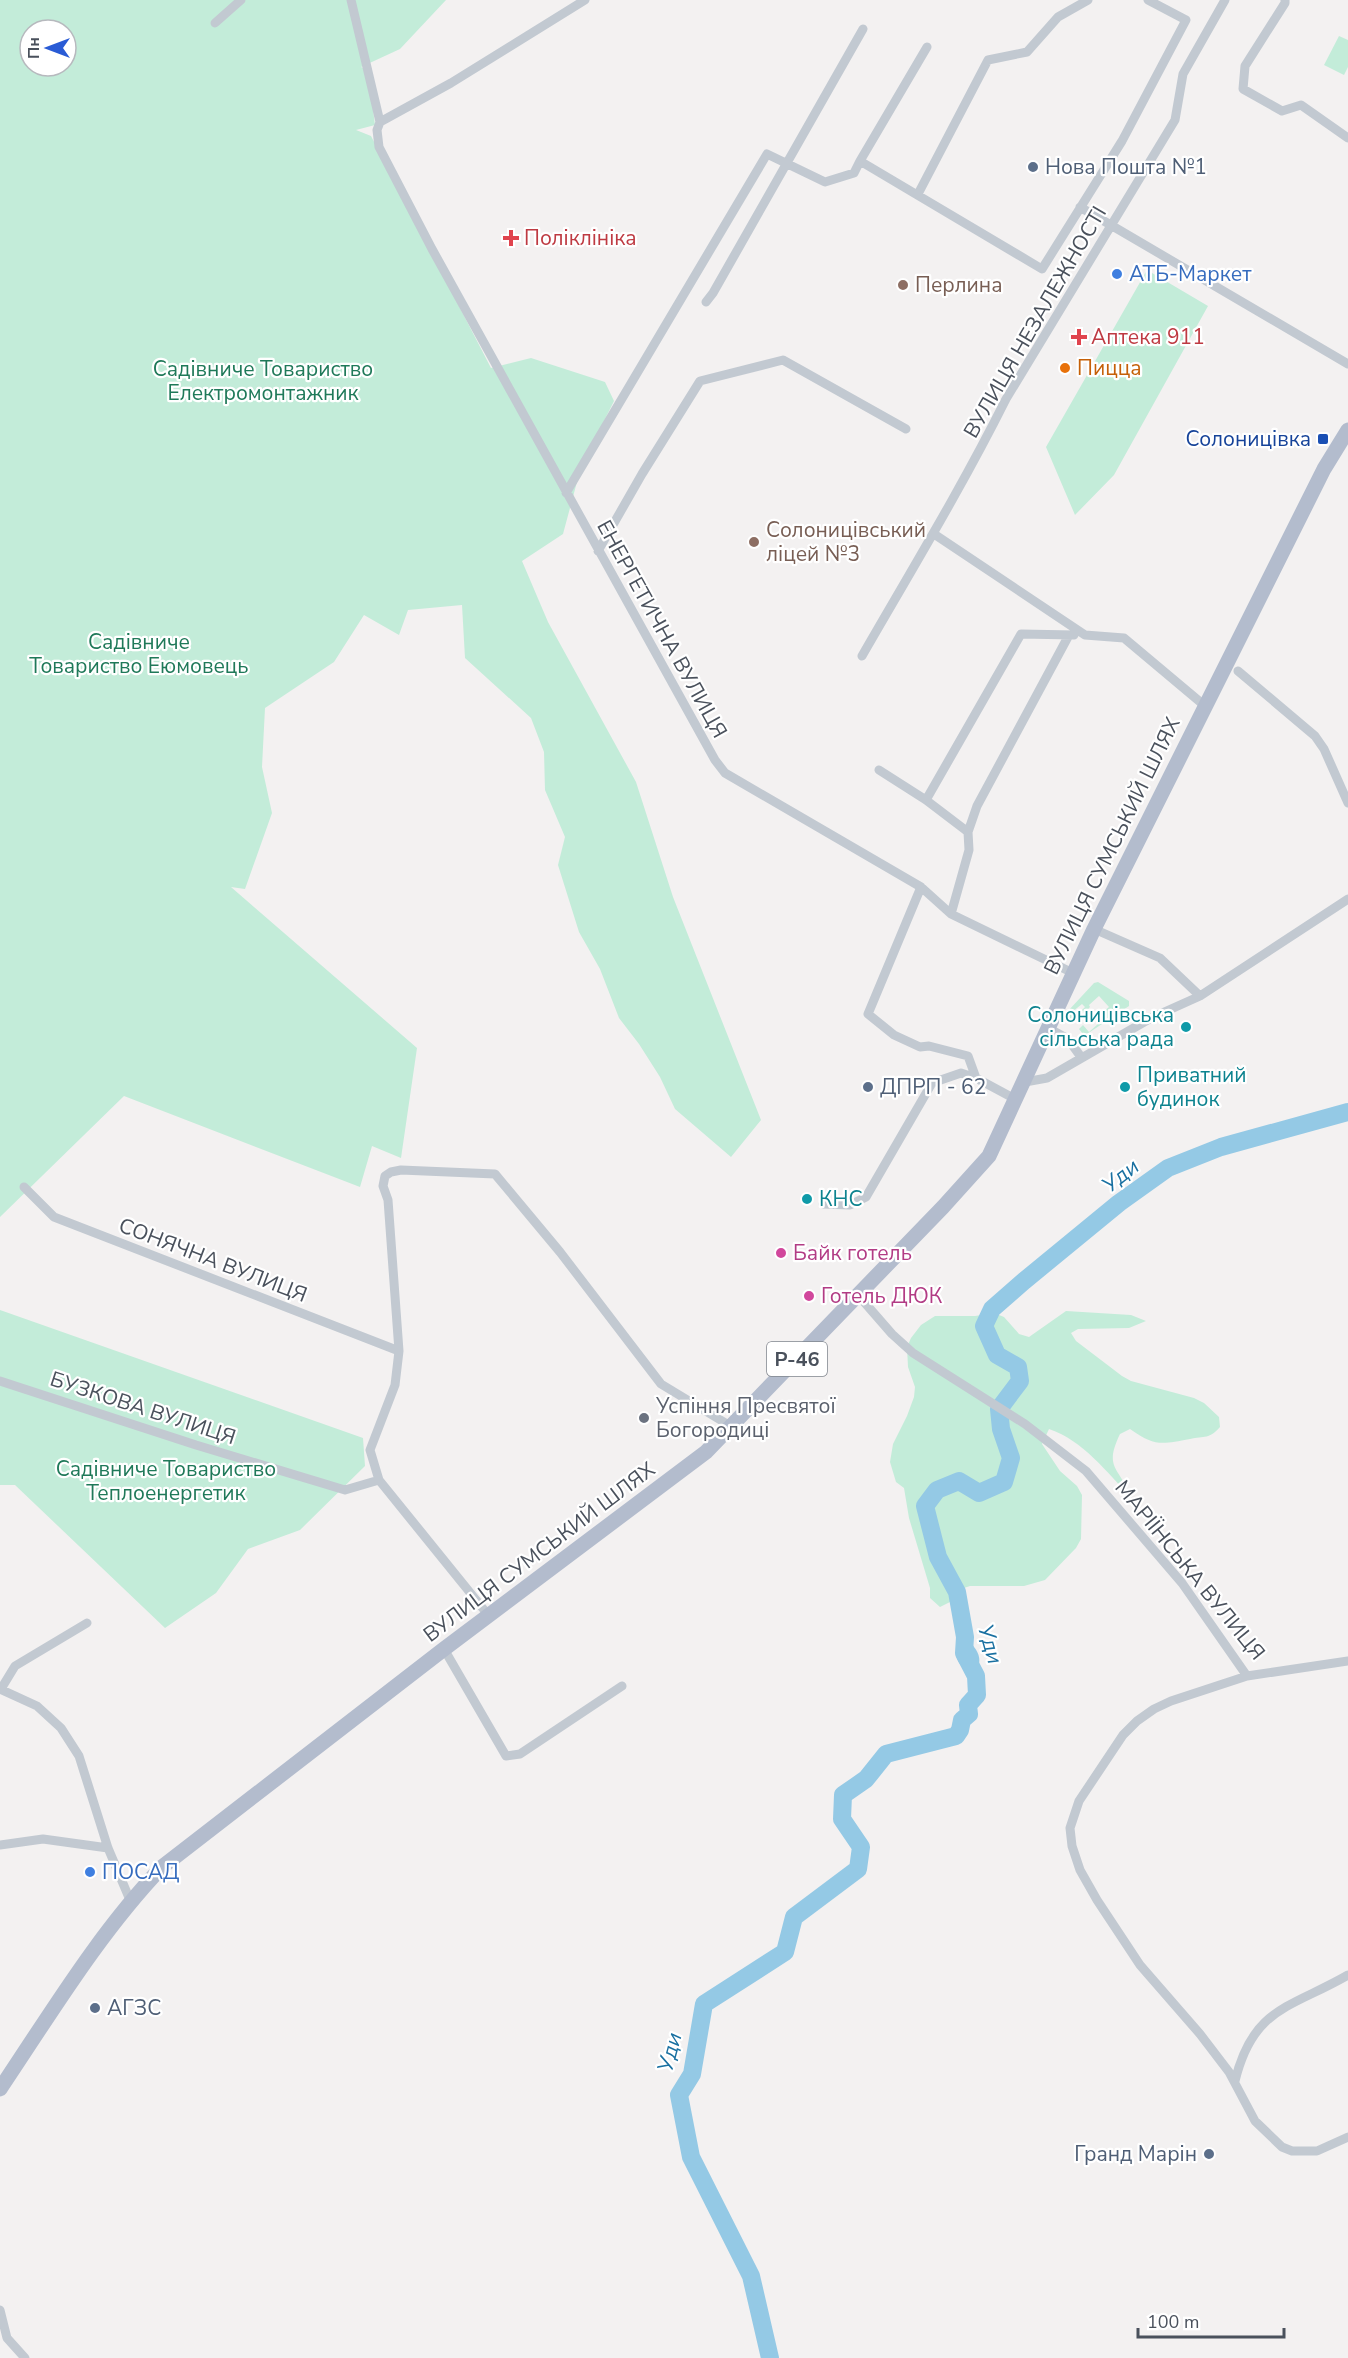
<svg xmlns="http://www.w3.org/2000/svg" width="1348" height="2358" font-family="'Nunito Sans',sans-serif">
<rect width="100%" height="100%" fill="#f3f1f1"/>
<path fill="#c3ecd9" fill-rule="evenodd" d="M 0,0 L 446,0 L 400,49 L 361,67 L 368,70 L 375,125 L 356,130 L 371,136 L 491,368 L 531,358 L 605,382 L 614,401 L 581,467 L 563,534 L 522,561 L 548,622 L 636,782 L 673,897 L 761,1120 L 731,1157 L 675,1109 L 660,1077 L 639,1044 L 619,1018 L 600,969 L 579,932 L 558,865 L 565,837 L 545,790 L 544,752 L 531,718 L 465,658 L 462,605 L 408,610 L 399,635 L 364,615 L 334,662 L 265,708 L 262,767 L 272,813 L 245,889 L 231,887 L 417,1048 L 401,1158 L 372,1146 L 360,1187 L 124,1096 L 0,1217 ZM 30,30 L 66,30 L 66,66 L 30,66 Z
M 1339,36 L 1348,40 L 1348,67 L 1344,75 L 1324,65 Z
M 1147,270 L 1208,306 L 1114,475 L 1075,515 L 1046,447 Z
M 1098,982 L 1129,1001 L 1129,1006 L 1087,1034 L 1083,1034 L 1079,1029 L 1083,1025 L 1089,1032 L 1098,1024 L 1095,1020 L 1092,1022 L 1090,1019 L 1096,1014 L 1098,1016 L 1109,1007 L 1099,996 L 1089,1005 L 1090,1007 L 1084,1013 L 1082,1010 L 1085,1007 L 1082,1004 L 1072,1012 L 1078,1020 L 1074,1023 L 1069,1018 L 1068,1011 L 1094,983 Z
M 0,1310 L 363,1438 L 365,1466 L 300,1530 L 248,1549 L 216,1593 L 165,1628 L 15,1485 L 0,1485 Z
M 1066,1311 L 1131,1315 L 1146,1321 L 1129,1328 L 1078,1329 L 1071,1333 L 1076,1341 L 1122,1376 L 1131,1381 L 1194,1398 L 1204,1403 L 1219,1417 L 1220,1427 C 1210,1439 1204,1436 1190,1439 C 1162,1444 1155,1447 1130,1429 L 1120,1434 C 1103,1469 1120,1467 1131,1497 C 1106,1472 1084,1441 1049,1429 L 1042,1444 L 1060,1471 L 1077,1486 L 1082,1495 L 1081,1539 L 1076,1548 L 1045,1580 L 1024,1586 L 970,1586 L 961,1589 L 950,1602 L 940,1607 L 930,1598 L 930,1588 L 909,1518 L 904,1488 L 896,1482 L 890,1462 L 893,1444 L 907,1416 L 914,1397 L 915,1387 L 908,1367 L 907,1347 L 911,1338 L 921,1325 L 935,1316 L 975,1316 L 994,1313 L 1004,1317 L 1019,1334 L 1029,1337 Z"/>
<path fill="#94c9e5" d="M 965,1637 C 974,1646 984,1656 977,1669 L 968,1672 C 955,1662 953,1652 960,1638 Z"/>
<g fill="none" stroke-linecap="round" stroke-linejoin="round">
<path stroke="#94c9e5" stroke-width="18" d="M 770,2358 L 751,2276 L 691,2157 L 679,2095 L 692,2074 L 704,2004 L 785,1952 L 794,1917 L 858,1869 L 861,1847 L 842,1819 L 843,1795 L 866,1779 L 886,1754 L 956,1736 L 960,1730 L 962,1720 L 969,1714 L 968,1705 L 977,1695 L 976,1676 L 964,1653 L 965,1637 L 957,1592 L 938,1557 L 925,1506 L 937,1490 L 959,1481 L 979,1493 L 1004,1482 L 1011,1458 L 1001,1429 L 999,1409 L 1020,1381 L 1018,1367 L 997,1355 L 984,1326 L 992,1309 L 1024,1281 L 1119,1203 L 1168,1168 L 1221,1147 L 1348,1112"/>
<path stroke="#c2c9d1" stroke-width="9" d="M 351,0 L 380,122 L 377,130 L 379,147 L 432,249 L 715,760 L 725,773 L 921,887 L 951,914 L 1073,973
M 1285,0 L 1285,3 L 1245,66 L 1243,89 L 1282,111 L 1301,105 L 1348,138
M 215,23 L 241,0
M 380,122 L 451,83 L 585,0
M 860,161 L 927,47
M 918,194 L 988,60 L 1027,52 L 1058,17 L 1088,0
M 1080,207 L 1348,364
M 706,302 L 713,293 L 863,29
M 566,493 L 767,154 L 825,182 L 854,173 L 860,161 L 1042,269 L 1122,141 L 1186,20 L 1148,0
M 934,534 L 1085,635 L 1124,638 L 1205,706
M 598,551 L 642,474 L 700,381 L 783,360 L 906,429
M 862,656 C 911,571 962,487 1006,399 L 1175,120 L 1183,74 L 1225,0
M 1238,671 L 1315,736 L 1324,749 L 1348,803
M 879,770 L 926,800 L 968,832
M 926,800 L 1021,634 L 1074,635
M 921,887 L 868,1014 L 894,1035 L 920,1047 L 929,1046 L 968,1056 L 976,1078
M 951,914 L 969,850 L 968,832 L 977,806 L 1069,635
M 1094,929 L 1160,958 L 1200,996
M 1048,1028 L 1068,1039 L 1081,1057
M 1025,1082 L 1047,1078 L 1151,1018 L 1200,996 L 1348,899
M 24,1187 L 54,1217 L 399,1351
M 823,1204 L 850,1205 L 866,1197 L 932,1083 L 961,1073 L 976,1078 L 1017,1100
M 858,1295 L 892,1334 L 913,1353 L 1025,1424 L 1086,1471 L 1182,1583 L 1247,1676
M 0,1381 L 196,1445 L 345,1490 L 379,1480
M 489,1616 L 379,1480 L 370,1450 L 395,1385 L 399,1351 L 388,1200 L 383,1186 L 385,1176 L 391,1172 L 401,1170 L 495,1174 L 560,1252 L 661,1384 L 732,1427
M 444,1649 L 506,1756 L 520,1754 L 622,1686
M 1348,1661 L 1247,1676 L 1171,1701 L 1154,1709 L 1137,1721 L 1123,1735 L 1079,1801 L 1070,1828 L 1072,1846 L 1080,1870 L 1097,1900 L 1140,1965 L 1200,2034 L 1229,2072 L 1255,2121 L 1282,2147 L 1292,2151 L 1317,2151 L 1348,2137
M 0,1689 L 37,1706 L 61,1728 L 79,1756 L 108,1848 L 130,1900
M 1,1689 L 15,1666 L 87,1623
M 0,1845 L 43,1839 L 108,1848
M 1235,2081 C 1253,2007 1291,2008 1348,1975
M 0,2310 L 7,2338 L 25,2358"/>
<path stroke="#b3bccd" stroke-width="15" d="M 0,2089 C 51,2013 99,1933 162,1867 L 444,1649 L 706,1452 L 943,1207 L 989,1156 L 1094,929 L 1324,469 L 1348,430"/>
</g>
<g fill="#5c6f8a" stroke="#fff" stroke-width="2">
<circle cx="1033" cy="167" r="6"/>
<circle cx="868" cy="1087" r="6"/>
<circle cx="95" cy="2008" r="6"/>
<circle cx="1209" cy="2154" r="6"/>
</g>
<g fill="#e0444e" stroke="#fff" stroke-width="2">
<path d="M508 229h6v6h6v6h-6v6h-6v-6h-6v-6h6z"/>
<path d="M1076 328h6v6h6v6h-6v6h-6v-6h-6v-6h6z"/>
</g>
<g fill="#3f7fe0" stroke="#fff" stroke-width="2">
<circle cx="1117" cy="274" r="6"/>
<circle cx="90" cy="1872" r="6"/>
</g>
<g fill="#8d6e63" stroke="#fff" stroke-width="2">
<circle cx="903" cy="285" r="6"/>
<circle cx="754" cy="542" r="6"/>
</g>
<circle fill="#e8710a" stroke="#fff" stroke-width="2" cx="1065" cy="368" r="6"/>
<rect fill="#1a4fb4" stroke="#fff" stroke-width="2" x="1317" y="433" width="12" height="12" rx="3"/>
<g fill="#0f9aa8" stroke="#fff" stroke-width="2">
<circle cx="1186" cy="1027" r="6"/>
<circle cx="1125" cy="1087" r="6"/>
<circle cx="807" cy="1199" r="6"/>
</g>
<g fill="#d1479c" stroke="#fff" stroke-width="2">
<circle cx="781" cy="1253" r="6"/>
<circle cx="809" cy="1296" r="6"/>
</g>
<circle fill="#6b7280" stroke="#fff" stroke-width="2" cx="644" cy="1418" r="6"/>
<g text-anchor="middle" stroke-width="4.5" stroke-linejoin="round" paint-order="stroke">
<rect fill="#fff" stroke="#80858d" stroke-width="1.5" x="767" y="1342" width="60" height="34" rx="4.5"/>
<g font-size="20" font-weight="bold" fill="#4a515c">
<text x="797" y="1366">Р-46</text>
</g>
<g font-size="21" fill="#4e5e75" stroke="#fff" text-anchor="start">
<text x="1045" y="174">Нова Пошта №1</text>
<text x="880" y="1094">ДПРП - 62</text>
<text x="107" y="2015">АГЗС</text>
<text x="1197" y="2161" text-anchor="end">Гранд Марін</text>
</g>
<g font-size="21" fill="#be3a42" stroke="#fff" text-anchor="start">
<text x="524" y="245">Поліклініка</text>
<text x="1091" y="344">Аптека 911</text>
</g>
<g font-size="21" fill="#366cbe" stroke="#fff" text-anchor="start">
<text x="1129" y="281">АТБ-Маркет</text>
<text x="102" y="1879">ПОСАД</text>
</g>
<g font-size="21" fill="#785e54" stroke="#fff" text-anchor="start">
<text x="915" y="292">Перлина</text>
<text x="766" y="537">Солоницівський<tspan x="766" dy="24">ліцей №3</tspan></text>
</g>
<g font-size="21" fill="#4a515c" stroke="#fff">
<text transform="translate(1035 322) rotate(-60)" y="7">ВУЛИЦЯ НЕЗАЛЕЖНОСТІ</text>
<text transform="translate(662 629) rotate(61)" y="7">ЕНЕРГЕТИЧНА ВУЛИЦЯ</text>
<text transform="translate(1112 846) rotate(-64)" y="7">ВУЛИЦЯ СУМСЬКИЙ ШЛЯХ</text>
<text transform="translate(213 1260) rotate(21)" y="7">СОНЯЧНА ВУЛИЦЯ</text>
<text transform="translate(143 1408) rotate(18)" y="7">БУЗКОВА ВУЛИЦЯ</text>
<text transform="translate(539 1552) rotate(-37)" y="7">ВУЛИЦЯ СУМСЬКИЙ ШЛЯХ</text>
<text transform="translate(1190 1570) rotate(51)" y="7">МАРІЇНСЬКА ВУЛИЦЯ</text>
</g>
<g font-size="21" fill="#c56008" stroke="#fff" text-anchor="start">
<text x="1077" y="375">Пицца</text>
</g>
<g font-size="21" fill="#1f7959" stroke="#fff">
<text x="263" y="376">Садівниче Товариство<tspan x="263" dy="24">Електромонтажник</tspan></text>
<text x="139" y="649">Садівниче<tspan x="139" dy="24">Товариство Еюмовець</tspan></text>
<text x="166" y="1476">Садівниче Товариство<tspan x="166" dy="24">Теплоенергетик</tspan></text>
</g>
<g font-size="21" fill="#164399" stroke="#fff" text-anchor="end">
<text x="1311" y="446">Солоницівка</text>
</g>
<g font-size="21" fill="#0d838f" stroke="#fff" text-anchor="start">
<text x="1174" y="1022" text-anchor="end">Солоницівська<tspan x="1174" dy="24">сільська рада</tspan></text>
<text x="1137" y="1082">Приватний<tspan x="1137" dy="24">будинок</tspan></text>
<text x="819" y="1206">КНС</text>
</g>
<g font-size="21" fill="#b23c85" stroke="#fff" text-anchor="start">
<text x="793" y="1260">Байк готель</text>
<text x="821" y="1303">Готель ДЮК</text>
</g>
<g font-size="21" fill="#5b616d" stroke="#fff" text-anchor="start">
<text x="656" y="1413">Успіння Пресвятої<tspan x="656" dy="24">Богородиці</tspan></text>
</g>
<g font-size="22" font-style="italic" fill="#1970a1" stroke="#fff">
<text transform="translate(1120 1175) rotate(-38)" y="8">Уди</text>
<text transform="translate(991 1644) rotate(74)" y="8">Уди</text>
<text transform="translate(669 2052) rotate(-75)" y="8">Уди</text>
</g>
</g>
<g transform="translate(48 48) rotate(270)"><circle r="28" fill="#ffffff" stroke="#b7b9be" stroke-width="1.5"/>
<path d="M0-4.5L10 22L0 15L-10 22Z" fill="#295bd5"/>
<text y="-9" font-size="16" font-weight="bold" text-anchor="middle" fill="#4a515c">Пн</text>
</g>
<path d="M1138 2328v9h146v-9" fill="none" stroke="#4a515c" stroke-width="3"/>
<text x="1147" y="2328" font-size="18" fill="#4a515c" stroke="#ffffff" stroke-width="4.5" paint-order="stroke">100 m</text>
</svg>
